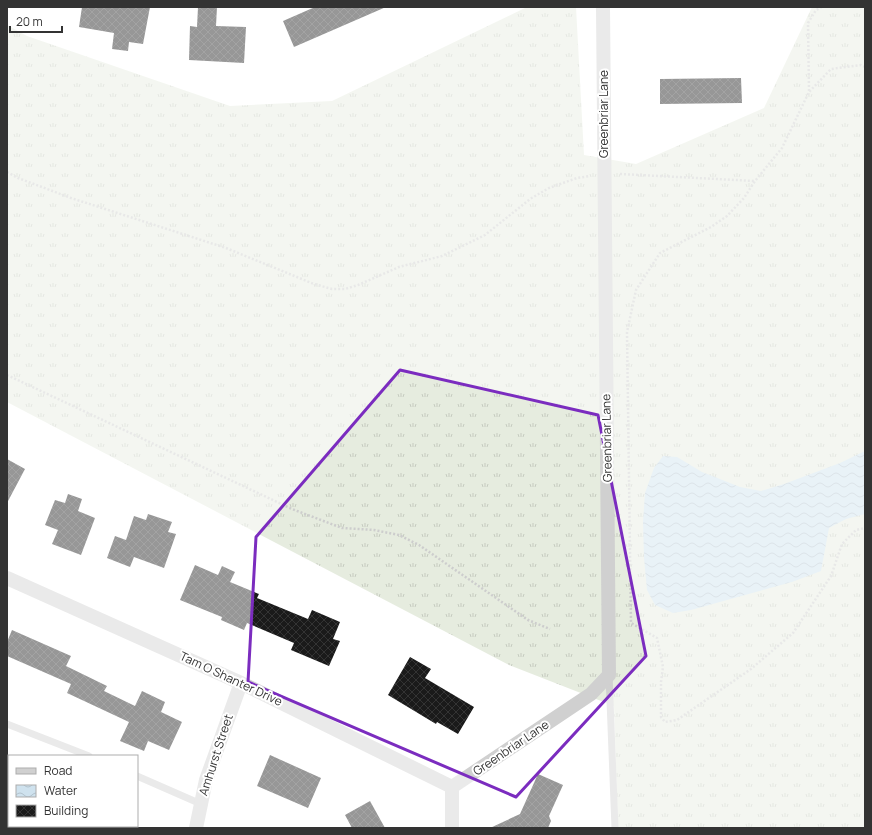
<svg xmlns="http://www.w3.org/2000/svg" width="872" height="835" font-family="Manrope,sans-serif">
<defs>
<pattern id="grass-tufts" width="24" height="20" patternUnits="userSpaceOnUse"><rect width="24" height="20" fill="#e6ecdf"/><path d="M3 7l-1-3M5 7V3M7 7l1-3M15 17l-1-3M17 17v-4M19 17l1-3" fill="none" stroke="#c6cbc0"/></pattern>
<pattern id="water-waves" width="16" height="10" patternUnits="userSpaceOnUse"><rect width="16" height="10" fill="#cfe2ee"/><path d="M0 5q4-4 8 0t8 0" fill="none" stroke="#b2c2cd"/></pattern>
<pattern id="building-cross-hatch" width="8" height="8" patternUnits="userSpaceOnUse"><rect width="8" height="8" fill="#1a1a1a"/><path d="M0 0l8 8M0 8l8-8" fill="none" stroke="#333"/></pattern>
</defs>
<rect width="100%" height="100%" fill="#fff"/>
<path fill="url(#grass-tufts)" d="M 527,7 L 576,7 L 584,155 L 636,164 L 764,108 L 812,7 L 865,7 L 865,828 L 618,828 L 614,706 L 509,665 L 7,402 L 7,25 L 27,36 L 230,106 L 332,101 Z"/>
<path fill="url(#water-waves)" d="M 865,451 L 865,514 L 846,519 L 829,528 L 821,571 L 792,582 L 691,610 L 673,613 L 655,605 L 647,590 L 644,558 L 643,522 L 645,493 L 654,468 L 663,456 L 677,457 L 702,472 L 720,479 L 740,487 L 761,491 L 784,484 L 840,463 Z"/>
<path fill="url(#building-cross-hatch)" d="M 82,7 L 150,7 L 143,44 L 129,42 L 128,51 L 112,49 L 114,33 L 79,27 Z
M 198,7 L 217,7 L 216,26 L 246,27 L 244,63 L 189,60 L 190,26 L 197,27 Z
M 315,7 L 386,7 L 294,47 L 283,21 Z
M 741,78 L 742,103 L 660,104 L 660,79 Z
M 7,459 L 25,469 L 7,503 Z
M 68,494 L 82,499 L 78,511 L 95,518 L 81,555 L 52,544 L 58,530 L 45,525 L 55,500 L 65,503 Z
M 148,514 L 172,522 L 168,532 L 176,534 L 164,568 L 134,557 L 130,567 L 107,558 L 115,536 L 126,540 L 134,516 L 146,520 Z
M 195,565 L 218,575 L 222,566 L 235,572 L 230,582 L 259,594 L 257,598 L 308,619 L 312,610 L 340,622 L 333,639 L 340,641 L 329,666 L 291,650 L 294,643 L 247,623 L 244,630 L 221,620 L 222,617 L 180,600 Z
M 12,630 L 71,656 L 66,666 L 107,686 L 104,691 L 135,706 L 142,691 L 165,702 L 161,712 L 182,722 L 169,750 L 148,741 L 144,751 L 120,741 L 129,722 L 67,693 L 71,684 L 7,656 L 7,642 Z
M 410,657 L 431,669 L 425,678 L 474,707 L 458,734 L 437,722 L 436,724 L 388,695 Z
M 270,755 L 321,778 L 308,808 L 257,786 Z
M 538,774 L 563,785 L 549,816 L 551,821 L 548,828 L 490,828 L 520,814 Z
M 370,801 L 385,828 L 352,828 L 345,815 Z"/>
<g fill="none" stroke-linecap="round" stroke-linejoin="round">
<path stroke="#cdcdcd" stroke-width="2.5" stroke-dasharray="2 2" stroke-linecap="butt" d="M 865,67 L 861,65 L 831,69 L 809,92 L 782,148 L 755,181 L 744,198 L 727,216 L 711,227 L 660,253 L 636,290 L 627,332 L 631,623 L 657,638 L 663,667 L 661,682 L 661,717 L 665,722 L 677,720 L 751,669 L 793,633 L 831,576 L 842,544 L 856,530 L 865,528
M 809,91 L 808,23 L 816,10 L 822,7
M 7,172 L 18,178 L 71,198 L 226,248 L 314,284 L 332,289 L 345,289 L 358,285 L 399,267 L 442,256 L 485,235 L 530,199 L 549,188 L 577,178 L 590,176
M 620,174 L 755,181
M 7,375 L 292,509 L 342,528 L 374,530 L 399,535 L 419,545 L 528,620 L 550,629"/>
<path stroke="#d0d0d0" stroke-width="7" d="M 609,675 L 615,828
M 7,724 L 89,756
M 137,776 L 201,804"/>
<path stroke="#d0d0d0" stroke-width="14" d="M 7,578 L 241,683 L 452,787
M 452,787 L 591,694 L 609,675 L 603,7
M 196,828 L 206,780 L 241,683
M 452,828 L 452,787"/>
</g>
<path d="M0 0H872V835H0ZM 400,370 L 598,415 L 646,656 L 516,797 L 248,682 L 256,537 Z" fill="#fff" fill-opacity=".55" fill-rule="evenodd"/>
<path fill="none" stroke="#7b2cbf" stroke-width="3" stroke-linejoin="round" d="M 400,370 L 598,415 L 646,656 L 516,797 L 248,682 L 256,537 Z"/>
<g text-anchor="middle" stroke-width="4" stroke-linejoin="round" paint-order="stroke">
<g font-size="12" fill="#333" stroke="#fff">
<text transform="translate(604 114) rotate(-90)" y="4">Greenbriar Lane</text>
<text transform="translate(607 438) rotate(-91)" y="4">Greenbriar Lane</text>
<text transform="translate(231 679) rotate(25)" y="4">Tam O Shanter Drive</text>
<text transform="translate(511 748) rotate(-34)" y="4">Greenbriar Lane</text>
<text transform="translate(216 755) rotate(-72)" y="4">Amhurst Street</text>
</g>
</g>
<rect width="872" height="835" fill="none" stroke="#333333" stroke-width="16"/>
<rect x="8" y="755" width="130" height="72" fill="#ffffff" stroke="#adadad"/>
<rect x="16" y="768" width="20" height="6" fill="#d0d0d0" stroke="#adadad"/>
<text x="44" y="775" font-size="12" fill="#333333">Road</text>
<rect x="16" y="785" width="20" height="12" fill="url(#water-waves)" stroke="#adadad"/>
<text x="44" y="795" font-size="12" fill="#333333">Water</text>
<rect x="16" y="805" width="20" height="12" fill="url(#building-cross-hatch)" stroke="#adadad"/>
<text x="44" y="815" font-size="12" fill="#333333">Building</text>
<path d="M10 26v6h52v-6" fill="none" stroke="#333333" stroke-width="2"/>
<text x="16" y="26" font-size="12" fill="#333333" stroke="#ffffff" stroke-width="3" paint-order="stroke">20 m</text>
</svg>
